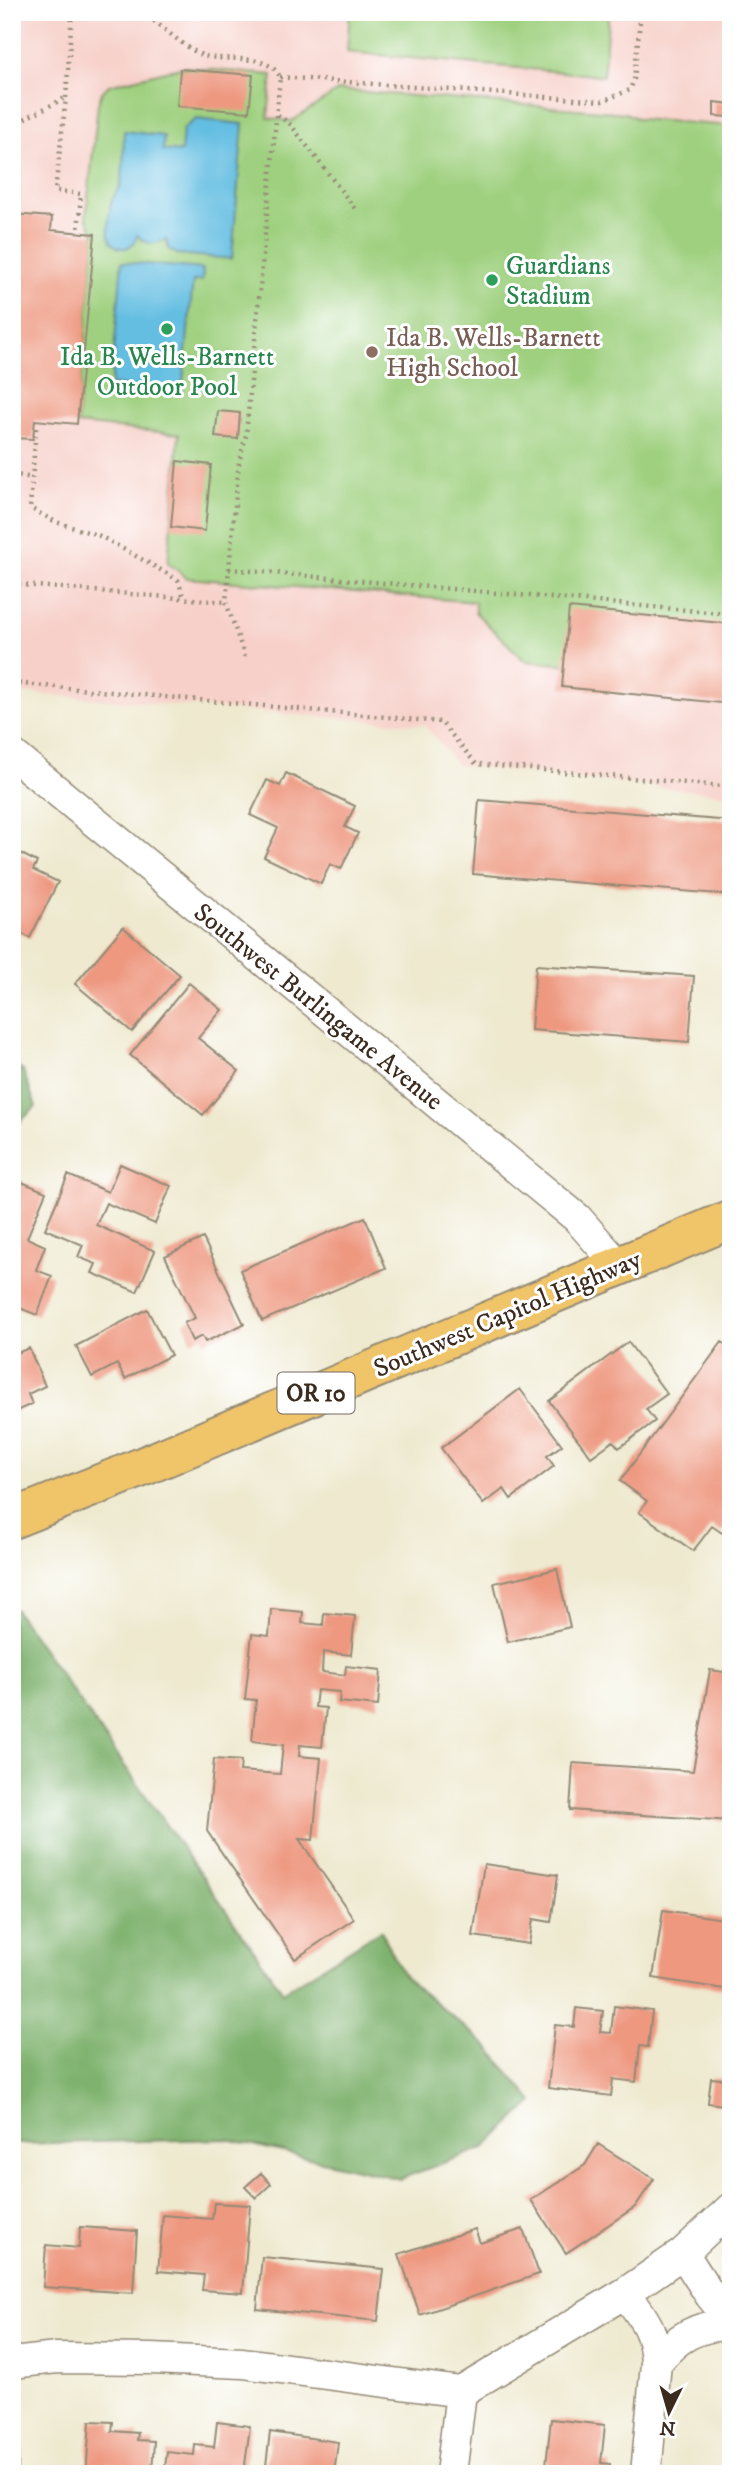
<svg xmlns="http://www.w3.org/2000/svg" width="743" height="2486" font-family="'IM FELL DW Pica',serif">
<rect width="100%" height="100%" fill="#fff"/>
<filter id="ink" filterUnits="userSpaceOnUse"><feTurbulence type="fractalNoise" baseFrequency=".0143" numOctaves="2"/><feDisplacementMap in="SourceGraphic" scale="14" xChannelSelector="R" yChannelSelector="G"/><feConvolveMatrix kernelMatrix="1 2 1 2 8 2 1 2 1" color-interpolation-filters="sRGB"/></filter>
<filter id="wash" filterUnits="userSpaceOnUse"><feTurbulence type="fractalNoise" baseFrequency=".00686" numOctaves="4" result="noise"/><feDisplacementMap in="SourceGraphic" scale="28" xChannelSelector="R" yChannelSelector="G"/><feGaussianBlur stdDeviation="1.57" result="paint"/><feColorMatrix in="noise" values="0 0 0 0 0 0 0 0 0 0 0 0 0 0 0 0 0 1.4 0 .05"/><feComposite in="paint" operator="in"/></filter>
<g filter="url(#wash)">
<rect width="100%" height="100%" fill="#eee9cf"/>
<path fill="#f7d0c9" d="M 12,12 L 731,12 L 731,795 L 457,765 L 425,725 L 12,692 Z"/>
<path fill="#9fd07f" stroke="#6d7d4e" stroke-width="2" d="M 350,12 L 609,12 L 603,76 L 347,52 Z
M 182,67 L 272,75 L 268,118 L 292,121 L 339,90 L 625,113 L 639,119 L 731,126 L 731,679 L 525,661 L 475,612 L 475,602 L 187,578 L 168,563 L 179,434 L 77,424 L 95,234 L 86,217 L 98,104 L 102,92 L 109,85 Z"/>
<path fill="#7fb26e" stroke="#5d6e46" stroke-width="2" d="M 12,1064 L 23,1071 L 36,1107 L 12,1129 Z
M 12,1605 L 283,1992 L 381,1930 L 404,1976 L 488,2047 L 533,2102 L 484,2148 L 400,2179 L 227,2139 L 12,2144 Z"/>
<path fill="#64bee2" stroke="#507480" stroke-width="2" d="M 196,119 L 243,124 L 232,259 L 177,254 L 169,249 L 166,239 C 155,246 146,245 137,235 C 134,253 111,252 109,235 C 108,224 109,206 114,196 C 116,192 119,191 120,187 C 125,170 123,149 124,131 L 164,136 L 163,150 L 181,152 L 183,129 Z
M 122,262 L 203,269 L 202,281 L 193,281 L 182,392 L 111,385 Z"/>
<g id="blocks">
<path fill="#ee9880" d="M 180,69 L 253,75 L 249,112 L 177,106 Z
M 714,102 L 731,104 L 731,117 L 714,116 Z
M 12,214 L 52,217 L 51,230 L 95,234 L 77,424 L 35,420 L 33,439 L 12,438 Z
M 218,411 L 240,413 L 238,439 L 215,437 Z
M 177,461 L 211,465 L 205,531 L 171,527 Z
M 569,608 L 731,624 L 731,704 L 562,687 Z
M 286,773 L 355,806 L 345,827 L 358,833 L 341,869 L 330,864 L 321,884 L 264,857 L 278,828 L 250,815 L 267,780 L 280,786 Z
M 479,800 L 731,821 L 731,895 L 473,874 Z
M 12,849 L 37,862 L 33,870 L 58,882 L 30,938 L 12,929 Z
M 123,927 L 180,975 L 132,1032 L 75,984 Z
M 536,965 L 694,976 L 689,1042 L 531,1030 Z
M 189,983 L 222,1010 L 198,1038 L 239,1071 L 203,1115 L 130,1055 Z
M 120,1164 L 171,1186 L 155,1224 L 106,1203 L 96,1225 L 155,1251 L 137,1292 L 92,1273 L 96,1264 L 78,1257 L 83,1245 L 45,1229 L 68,1175 L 108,1192 Z
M 12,1178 L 46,1192 L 27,1238 L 45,1246 L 36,1270 L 52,1276 L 37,1315 L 12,1305 Z
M 365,1217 L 386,1268 L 262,1321 L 240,1270 Z
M 203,1238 L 244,1324 L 205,1342 L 202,1336 L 192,1341 L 184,1323 L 195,1318 L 165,1256 Z
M 147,1309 L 171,1355 L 125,1379 L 117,1364 L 92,1377 L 76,1346 Z
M 628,1342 L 667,1394 L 646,1409 L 655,1421 L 619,1448 L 613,1441 L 591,1457 L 549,1401 Z
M 722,1342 L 731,1348 L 731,1521 L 722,1533 L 712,1526 L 693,1551 L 639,1512 L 647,1501 L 620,1481 Z
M 29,1348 L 45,1386 L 28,1394 L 32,1404 L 12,1413 L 12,1355 Z
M 520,1389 L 562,1445 L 547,1456 L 554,1466 L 511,1499 L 504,1489 L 483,1504 L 441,1448 Z
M 557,1569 L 570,1627 L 508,1642 L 494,1583 Z
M 271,1609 L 303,1612 L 302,1623 L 323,1625 L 324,1613 L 355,1616 L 351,1655 L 323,1652 L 322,1672 L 345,1675 L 346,1666 L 381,1670 L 378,1706 L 339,1702 L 340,1692 L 317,1690 L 315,1707 L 326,1708 L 322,1747 L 300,1745 L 299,1756 L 321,1758 L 313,1840 L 299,1839 L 354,1919 L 295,1959 L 207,1831 L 214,1759 L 241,1761 L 240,1771 L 280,1774 L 283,1745 L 252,1741 L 256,1700 L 245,1699 L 252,1634 L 269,1636 Z
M 710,1670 L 731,1673 L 731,1821 L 570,1810 L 573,1763 L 693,1771 Z
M 484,1864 L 558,1875 L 551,1922 L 533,1919 L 529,1944 L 473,1936 Z
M 663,1910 L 731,1920 L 731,1990 L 653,1978 Z
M 614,2006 L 652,2011 L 648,2047 L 640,2046 L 636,2082 L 613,2079 L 611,2096 L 548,2088 L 555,2025 L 574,2027 L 576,2008 L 603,2011 L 600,2032 L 611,2033 Z
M 711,2078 L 731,2080 L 731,2106 L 708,2103 Z
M 598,2144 L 654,2179 L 635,2207 L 566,2253 L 531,2200 L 585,2165 Z
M 261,2173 L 271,2184 L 256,2198 L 245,2187 Z
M 214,2203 L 250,2205 L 243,2293 L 202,2290 L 204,2275 L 158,2271 L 163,2215 L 212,2219 Z
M 80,2227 L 137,2231 L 133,2293 L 43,2287 L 46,2245 L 79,2248 Z
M 475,2229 L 480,2243 L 523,2229 L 539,2274 L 420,2315 L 399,2254 Z
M 262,2257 L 384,2269 L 378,2321 L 257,2309 Z
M 551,2419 L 605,2425 L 601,2463 L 610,2464 L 609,2474 L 559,2474 L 560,2466 L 546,2465 Z
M 90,2421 L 113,2422 L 112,2431 L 138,2433 L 137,2440 L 154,2441 L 152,2474 L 86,2474 Z
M 217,2422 L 250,2426 L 244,2473 L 229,2471 L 229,2474 L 164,2474 L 167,2452 L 194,2455 L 195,2445 L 214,2447 Z
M 12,2431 L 19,2431 L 18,2474 L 12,2474 Z
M 270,2432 L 338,2442 L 334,2474 L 265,2474 Z"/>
</g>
</g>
<g filter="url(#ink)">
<use href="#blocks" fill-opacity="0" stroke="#948a76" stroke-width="2"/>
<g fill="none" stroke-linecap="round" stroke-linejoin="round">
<g stroke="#948a76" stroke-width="33">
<path id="street" d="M 12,754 L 577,1218 L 619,1266
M 683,2253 L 710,2295 L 731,2321
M 625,2293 C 643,2317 655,2331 656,2363 L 646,2474
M 12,2363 L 57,2358 L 152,2359 L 243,2363 L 461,2392 L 625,2293 L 683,2253 L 731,2208
M 656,2363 C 677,2337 697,2325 731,2325
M 451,2474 L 461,2392"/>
</g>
<g stroke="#948a76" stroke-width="42">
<path id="primary" d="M 12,1519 L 130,1472 L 731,1219"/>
</g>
<path stroke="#948a76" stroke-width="4.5" stroke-dasharray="2 5" stroke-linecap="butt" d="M 72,12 L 66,98 L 55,191 L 81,194 L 78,232
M 143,12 C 156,22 191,53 205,56 C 228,62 268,52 280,77 L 246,435 L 239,462 L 226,602 L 246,660
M 280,77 L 602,101 L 630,90 L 634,79 L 641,12
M 278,115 L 291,125 L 356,210
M 12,125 L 65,98
M 36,428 L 30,508 L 56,522 L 100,536 L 152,565 L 178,580 L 184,598
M 12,474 L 32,478
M 229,569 L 731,614
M 12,584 L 226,602
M 12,683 L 441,722 L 476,764 L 731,787"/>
<use href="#street" stroke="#fff" stroke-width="30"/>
<use href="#primary" stroke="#f0c469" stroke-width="38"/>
</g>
</g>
<g fill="#2e9e5b" stroke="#fff" stroke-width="2.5">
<circle cx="492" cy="280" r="7"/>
<circle cx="167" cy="329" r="7"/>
</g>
<circle fill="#8d6e63" stroke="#fff" stroke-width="2.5" cx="372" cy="352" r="7"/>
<g text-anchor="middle" stroke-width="6" stroke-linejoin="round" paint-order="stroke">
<rect fill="#fff" stroke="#766a62" stroke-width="2" x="277.5" y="1372.5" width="77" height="41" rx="5"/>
<g font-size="24" font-weight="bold" fill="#3b2a1e">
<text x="316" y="1401">OR 10</text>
</g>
<g font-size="26" fill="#27864d" stroke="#fff" text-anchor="start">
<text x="506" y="274">Guardians<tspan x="506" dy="30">Stadium</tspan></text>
<text x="167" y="365" text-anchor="middle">Ida B. Wells-Barnett<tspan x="167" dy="30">Outdoor Pool</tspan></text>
</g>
<g font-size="26" fill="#785e54" stroke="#fff" text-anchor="start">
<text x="386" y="346">Ida B. Wells-Barnett<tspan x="386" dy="30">High School</tspan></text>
</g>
<g font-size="26" fill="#3b2a1e" stroke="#fff">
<text transform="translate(319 1006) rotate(39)" y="9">Southwest Burlingame Avenue</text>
<text transform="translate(507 1313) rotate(-23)" y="9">Southwest Capitol Highway</text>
</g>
</g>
<rect width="743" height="2486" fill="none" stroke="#fff" stroke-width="42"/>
<g transform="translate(669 2412) rotate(185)" stroke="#ffffff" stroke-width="5" paint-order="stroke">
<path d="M0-5L12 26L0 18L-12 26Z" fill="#3b2a1e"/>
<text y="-10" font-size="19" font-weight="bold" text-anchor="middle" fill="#3b2a1e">N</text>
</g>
</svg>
